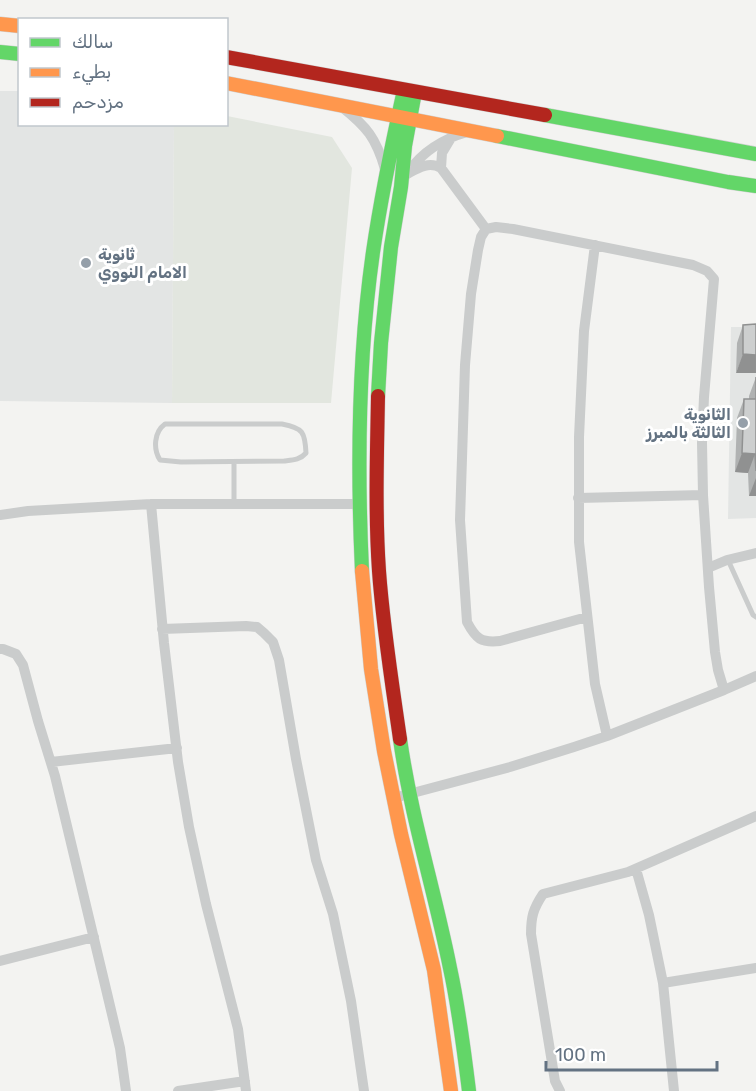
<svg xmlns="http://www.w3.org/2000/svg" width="756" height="1091" font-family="Rubik,Vazirmatn,sans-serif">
<rect width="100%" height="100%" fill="#f3f3f1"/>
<path fill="#e3e5e4" d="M 0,91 L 19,91 L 20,124 L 174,125 L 172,403 L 0,401 Z
M 731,327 L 756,327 L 756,518 L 728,519 Z"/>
<path fill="#e2e6df" d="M 227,116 L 332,137 L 352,168 L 331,403 L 172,403 L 174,125 L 226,124 Z"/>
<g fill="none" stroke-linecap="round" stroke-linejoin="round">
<g stroke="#d0d1d1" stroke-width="15">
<path id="fast" d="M 0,52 L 20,54
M 545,115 L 756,154
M 497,136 L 728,182 L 756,186
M 378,396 L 381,343 L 391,247 L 401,187 L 405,146 L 415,92
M 362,571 C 357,464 358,357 373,252 C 381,197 392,144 404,90
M 400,739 C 411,817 435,892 450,968 C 459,1009 464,1050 469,1091"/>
</g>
<g stroke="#d0d1d1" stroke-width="15">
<path id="slow" d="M 0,24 L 20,26
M 226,83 L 497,136
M 362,571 L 371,669 L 384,751 L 401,834 L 434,970 L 451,1091"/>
</g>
<g stroke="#d0d1d1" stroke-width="15">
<path id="jam" d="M 226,57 L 545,115
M 378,396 C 377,454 375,513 379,571 C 383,627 392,683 400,739"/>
</g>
<path stroke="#cacccc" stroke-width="5" d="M 165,424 L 282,424 C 303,428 305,432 306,453 C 300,460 293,460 284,461 L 181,462 L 160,460 C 153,449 154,432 165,424 Z
M 234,503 L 234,462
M 728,560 L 753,615 L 756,617"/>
<path stroke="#cacccc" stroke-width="10" d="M 342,107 C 367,127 376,138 385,169
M 441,168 L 442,153 L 451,138
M 409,171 C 424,150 443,139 467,132
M 407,174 C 418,168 429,161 441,168 L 486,229
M 595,245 L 584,331 L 579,437 L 579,542 L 595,684 L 607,736
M 578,498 L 703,495
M 151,504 L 164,643 L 178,762 L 189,827 L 206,904 L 238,1029 L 246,1091
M 0,515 L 28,511 L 151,504 L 358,504
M 708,568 L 727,560 L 756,553
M 587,617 L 500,641 C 481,643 476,639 467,622 L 460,520 L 465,365 L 471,294 L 478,250 L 481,237 L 486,229 L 496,227 L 513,229 L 693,265 L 707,271 L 714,279 L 704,397 L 702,443 L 703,495 L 709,587 L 715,652 L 718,670 L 724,690
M 162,629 L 246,626 L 257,627 L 264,633 L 273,642 L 279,660 L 296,759 L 316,860 L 333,914 L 351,1001 L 364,1091
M 0,649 L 3,649 L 16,654 L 23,665 L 38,721 L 55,776 L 106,989 L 120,1048 L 126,1091
M 51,762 L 177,748
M 394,798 L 510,767 L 574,747 L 607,736 L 724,690 L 756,676
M 636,869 L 649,915 L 663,983 L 674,1091
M 0,961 L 94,937
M 663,983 L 756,968
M 178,1091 L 245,1081
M 560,1091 L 555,1081 L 531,934 C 531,917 533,909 543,894 L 628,872 L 756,816"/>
<use href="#fast" stroke="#63d668" stroke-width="14"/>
<use href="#slow" stroke="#ff974d" stroke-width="14"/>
<use href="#jam" stroke="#b3261e" stroke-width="14"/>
</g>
<path fill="#b0b2b2" d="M 756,324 L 736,373 L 737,343 L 743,325 Z
M 756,377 L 756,496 L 749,496 L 748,473 L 735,472 L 737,418 L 744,399 L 749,399 L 749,396 Z"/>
<path fill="#909191" d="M 743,354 L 756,355 L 756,373 L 736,373 Z
M 742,453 L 755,454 L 748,473 L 735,472 Z
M 756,478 L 756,496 L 749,496 Z"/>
<path fill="#cdcfcf" stroke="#909191" stroke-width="1.5" d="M 756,324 L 756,355 L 743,354 L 743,325 Z
M 756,377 L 756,471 L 755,454 L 742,453 L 744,399 L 756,399 Z"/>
<g fill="#959fa9" stroke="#fff" stroke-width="2">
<circle cx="86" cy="263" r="6"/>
<circle cx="743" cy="423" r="6"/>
</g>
<g text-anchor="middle" stroke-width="6" stroke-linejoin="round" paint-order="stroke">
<g font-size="16" font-weight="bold" fill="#637282" stroke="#fff" text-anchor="start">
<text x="98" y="260">ثانوية<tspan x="98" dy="18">الامام النووي</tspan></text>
<text x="731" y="420" text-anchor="end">الثانوية<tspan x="731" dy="18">الثالثة بالمبرز</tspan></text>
</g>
</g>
<rect x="18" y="18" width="210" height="108" fill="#ffffff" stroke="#c1c7cd" stroke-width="1.5"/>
<rect x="30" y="38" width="30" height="9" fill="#63d668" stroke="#c1c7cd" stroke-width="1.5"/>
<text x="72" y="48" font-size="18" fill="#637282">سالك</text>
<rect x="30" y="68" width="30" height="9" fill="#ff974d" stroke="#c1c7cd" stroke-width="1.5"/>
<text x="72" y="78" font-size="18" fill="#637282">بطيء</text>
<rect x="30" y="98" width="30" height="9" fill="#b3261e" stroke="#c1c7cd" stroke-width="1.5"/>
<text x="72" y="108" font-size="18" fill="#637282">مزدحم</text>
<path d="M546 1061v9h171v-9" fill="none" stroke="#637282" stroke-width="3"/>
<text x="555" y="1061" font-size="18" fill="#637282" stroke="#ffffff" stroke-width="4.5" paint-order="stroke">100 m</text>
</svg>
